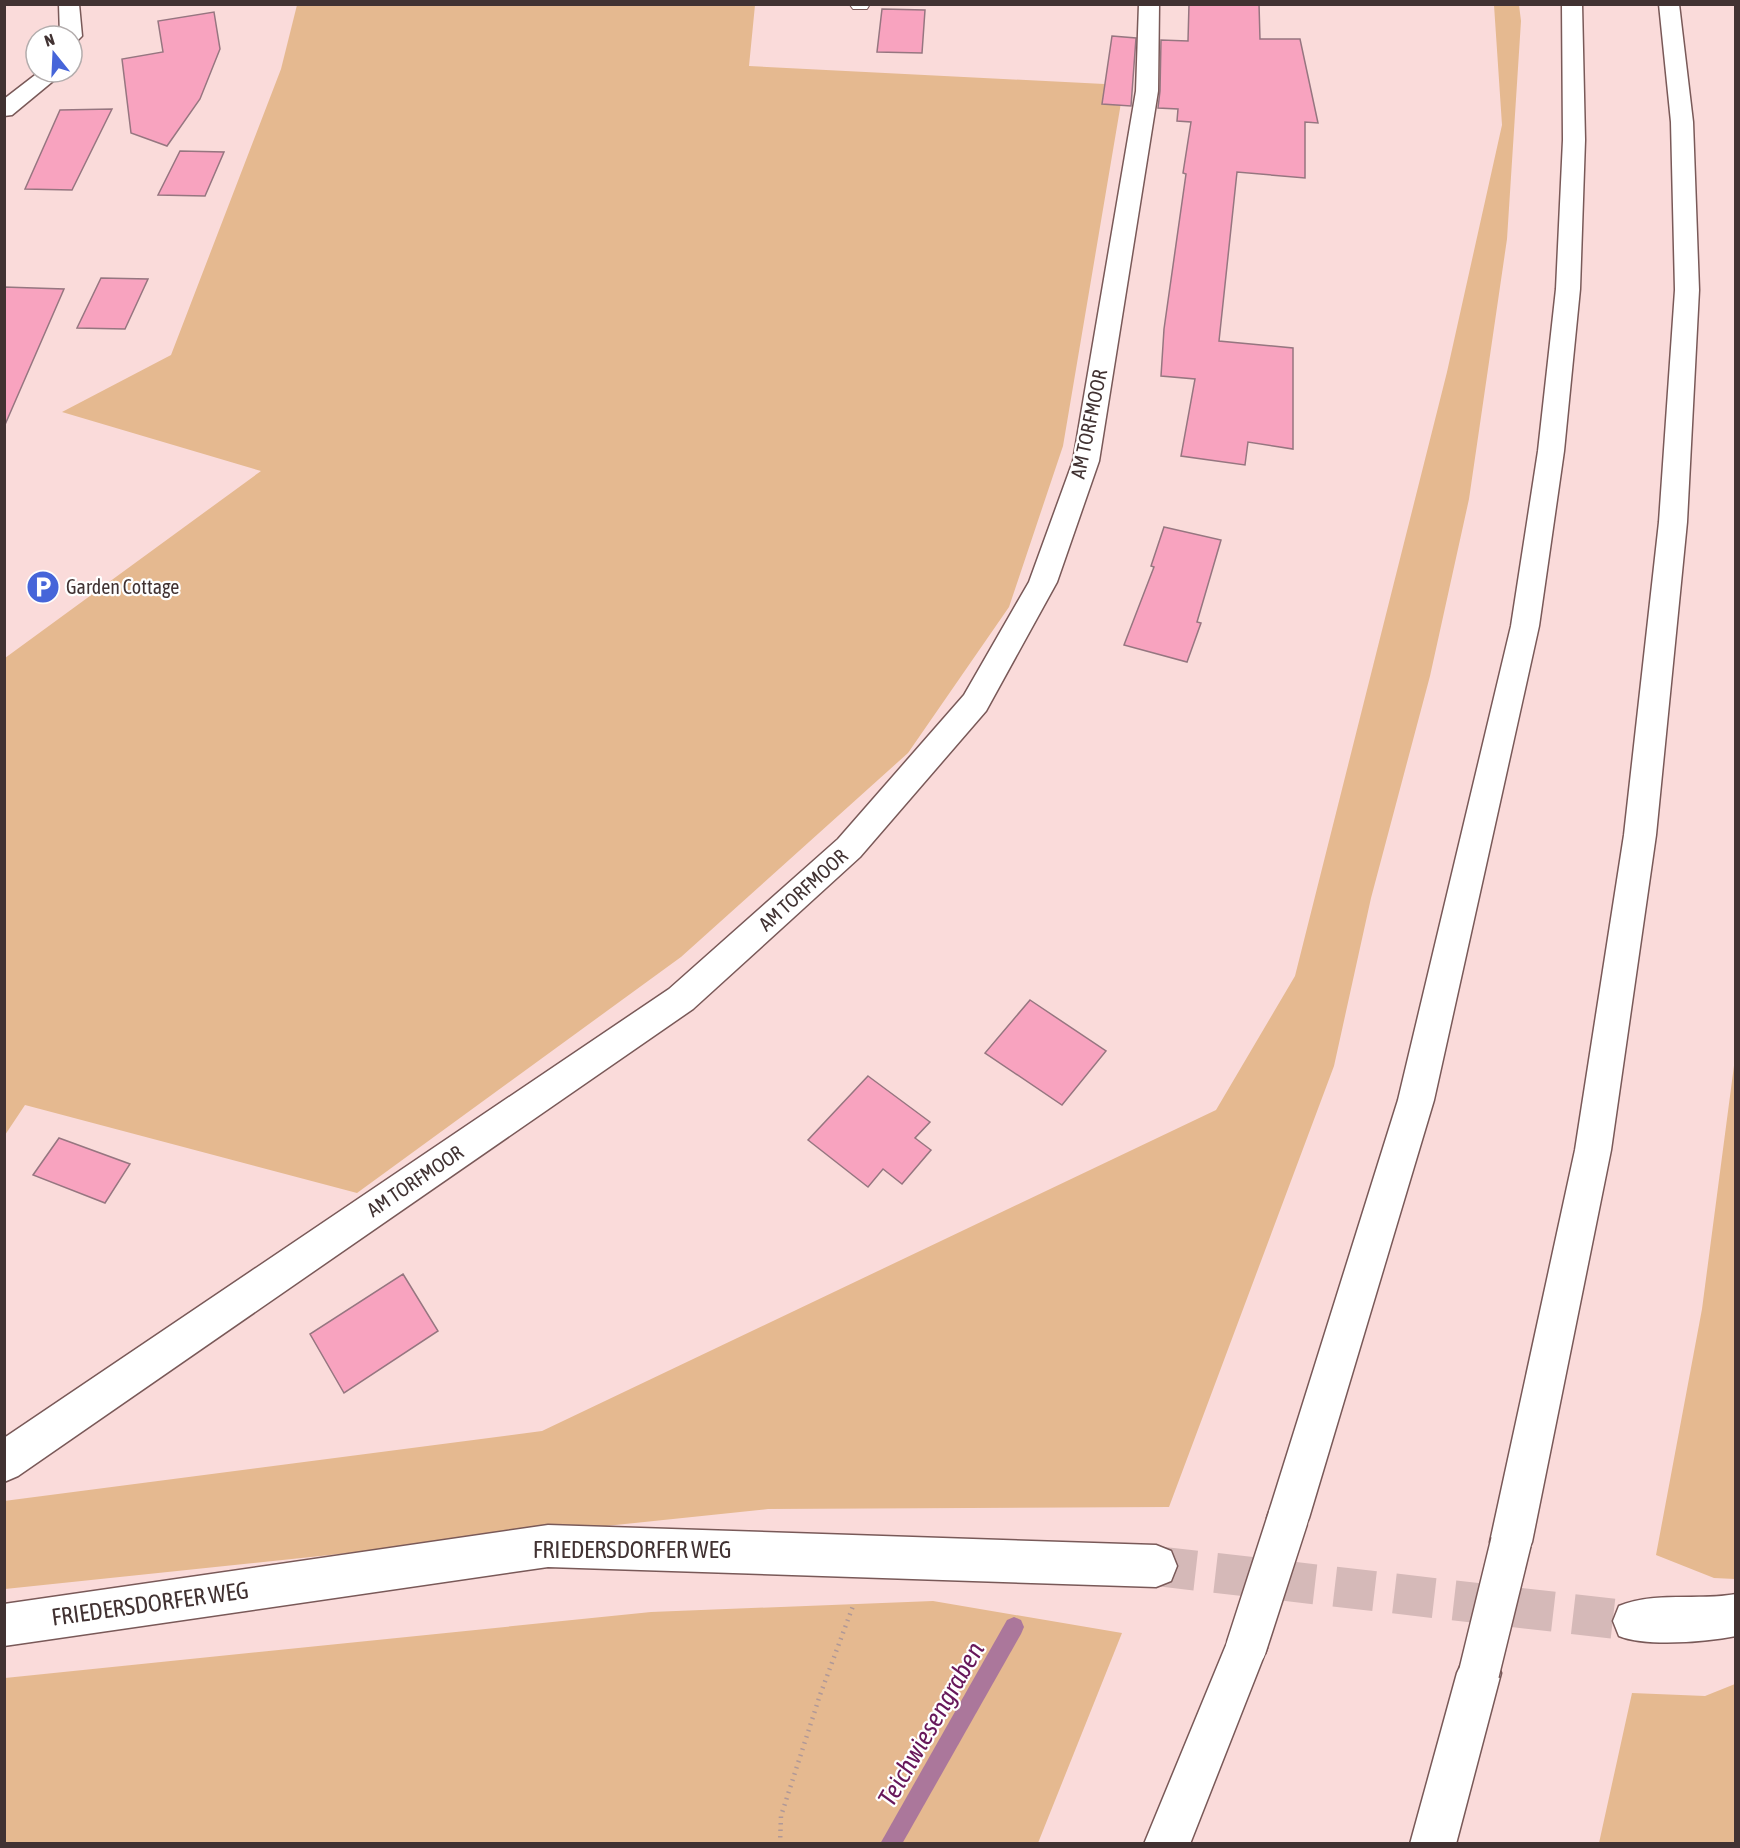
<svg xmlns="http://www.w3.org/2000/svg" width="1740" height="1848" font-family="'Asap Condensed',sans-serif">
<rect width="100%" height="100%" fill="#fadbda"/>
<path fill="#e5b990" d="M 297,5 L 755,5 L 749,66 L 1124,85 L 1063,446 L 1009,607 L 908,753 L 681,957 L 357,1193 L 25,1105 L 5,1135 L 5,658 L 261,471 L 62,412 L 171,355 L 281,69 Z
M 1494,5 L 1519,5 L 1521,21 L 1507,239 L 1469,499 L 1430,676 L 1371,898 L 1334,1066 L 1169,1507 L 768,1509 L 5,1589 L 4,1501 L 542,1431 L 1216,1110 L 1295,976 L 1447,372 L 1502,125 Z
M 1735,1058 L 1736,1579 L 1735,1579 L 1714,1578 L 1656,1555 L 1702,1309 Z
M 933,1601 L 1122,1633 L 1038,1843 L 5,1843 L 5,1678 L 651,1612 Z
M 1735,1684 L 1735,1843 L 1599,1843 L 1632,1693 L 1705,1696 Z"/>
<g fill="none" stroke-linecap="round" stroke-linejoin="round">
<path fill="#ab779b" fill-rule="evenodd" d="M 1014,1617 L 1021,1620 L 1024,1627 L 1021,1634 L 902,1844 L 880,1844 L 1007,1620 Z"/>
</g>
<path fill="#f8a3bf" stroke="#967680" stroke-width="1.5" d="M 1189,4 L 1259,4 L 1260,39 L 1300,39 L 1318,123 L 1305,122 L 1305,178 L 1237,172 L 1219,341 L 1293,348 L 1293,449 L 1248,442 L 1245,465 L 1181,456 L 1195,379 L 1161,376 L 1164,329 L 1186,174 L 1183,173 L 1191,122 L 1177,121 L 1178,109 L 1158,108 L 1160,91 L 1161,40 L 1188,41 Z
M 882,9 L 925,10 L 922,53 L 877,52 Z
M 214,12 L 220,49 L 200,99 L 167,146 L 131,133 L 122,59 L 163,52 L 158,21 Z
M 1112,36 L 1136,38 L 1131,106 L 1102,104 Z
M 112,109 L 72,190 L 25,189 L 60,110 Z
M 180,151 L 224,152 L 205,196 L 158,195 Z
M 101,278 L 148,279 L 125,329 L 77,328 Z
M 4,287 L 64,289 L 4,427 Z
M 1164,527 L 1221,540 L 1197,622 L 1201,623 L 1187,662 L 1124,645 L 1154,567 L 1151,566 Z
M 1030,1000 L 1106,1051 L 1062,1105 L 985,1053 Z
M 868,1076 L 930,1122 L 915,1138 L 931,1150 L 902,1184 L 883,1169 L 868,1187 L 808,1140 Z
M 59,1138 L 130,1164 L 105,1203 L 33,1175 Z
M 403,1274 L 438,1331 L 344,1393 L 310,1334 Z"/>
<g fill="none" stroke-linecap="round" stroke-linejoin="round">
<path stroke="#d5b9b8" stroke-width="40" stroke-dasharray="40 20" stroke-linecap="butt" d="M 1156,1566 L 1634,1621"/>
<g stroke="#795958" stroke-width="2">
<path id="lane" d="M 870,4 L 867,9 L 853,9 L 850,5 Z"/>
</g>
<g stroke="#795958" stroke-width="3">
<path id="street" d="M 59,4 L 79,4 L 82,36 L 78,40 L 72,42 L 72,36 L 60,36 Z
M 1139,4 L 1159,4 L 1158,91 L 1099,461 L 1057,582 L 986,711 L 860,857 L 693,1009 L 18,1476 L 4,1482 L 4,1438 L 669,989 L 838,839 L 964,695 L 1029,582 L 1073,461 L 1136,91 Z
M 39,72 L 64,72 L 12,115 L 4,116 L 4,99 Z
M 548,1525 L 1156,1545 L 1171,1551 L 1177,1566 L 1171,1581 L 1156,1587 L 548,1567 L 4,1646 L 4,1604 Z
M 1736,1594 L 1736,1636 C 1706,1642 1646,1647 1619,1636 L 1613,1621 L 1619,1606 C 1654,1591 1698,1601 1736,1594 Z"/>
</g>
<g stroke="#795958" stroke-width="3">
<path id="highway" d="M 1562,4 L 1582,4 L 1585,140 L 1580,289 L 1564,451 L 1539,626 L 1434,1100 L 1309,1518 L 1303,1533 L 1288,1539 L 1273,1533 L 1267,1518 L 1398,1100 L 1511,626 L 1538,451 L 1556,289 L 1563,140 Z
M 1659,4 L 1679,4 L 1693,122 L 1699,290 L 1687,522 L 1656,835 L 1611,1150 L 1532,1542 L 1526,1557 L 1511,1563 L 1496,1557 L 1490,1542 L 1575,1150 L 1624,835 L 1659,522 L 1675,290 L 1671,122 Z
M 1246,1627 L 1261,1633 L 1267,1648 L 1190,1844 L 1144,1844 L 1231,1633 Z
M 1479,1651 L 1494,1658 L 1501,1673 L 1456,1844 L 1410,1844 L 1457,1673 L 1464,1658 Z"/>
</g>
<path stroke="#b09897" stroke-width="4.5" stroke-dasharray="1.5 5" stroke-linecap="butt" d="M 780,1844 L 781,1816 L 820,1695 L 853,1606"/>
<use href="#lane" fill="#fff" fill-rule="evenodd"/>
<use href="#street" fill="#fff" fill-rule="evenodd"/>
<use href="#highway" fill="#fff" fill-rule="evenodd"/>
<g stroke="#795958" stroke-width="43" stroke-linecap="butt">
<path id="highway-bridge" d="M 1246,1648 L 1288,1518
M 1479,1673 L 1511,1542"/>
</g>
<use href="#highway-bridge" stroke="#fff" stroke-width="40"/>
</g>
<defs>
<g id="parking-disc" transform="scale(1.725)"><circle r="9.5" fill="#4665d9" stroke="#fff"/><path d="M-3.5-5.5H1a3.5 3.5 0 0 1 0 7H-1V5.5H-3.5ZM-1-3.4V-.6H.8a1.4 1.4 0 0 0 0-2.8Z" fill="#fff"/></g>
</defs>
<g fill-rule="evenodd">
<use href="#parking-disc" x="43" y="587"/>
</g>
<g text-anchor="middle" stroke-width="4.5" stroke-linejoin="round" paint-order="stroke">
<g font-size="20" fill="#413232" stroke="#fff">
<text transform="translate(1089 424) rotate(-78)" y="7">AM TORFMOOR</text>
<text transform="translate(803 890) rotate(-42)" y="7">AM TORFMOOR</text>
<text transform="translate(415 1181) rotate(-34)" y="7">AM TORFMOOR</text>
</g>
<g font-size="20" fill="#413232" stroke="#fff" text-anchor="start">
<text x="66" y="594">Garden Cottage</text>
</g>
<g font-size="24" fill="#413232" stroke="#fff">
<text x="632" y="1558">FRIEDERSDORFER WEG</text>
<text transform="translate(150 1604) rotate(-8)" y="8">FRIEDERSDORFER WEG</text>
</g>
<g font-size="26" font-style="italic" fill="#67175a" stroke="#fff">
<text transform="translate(931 1724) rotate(-60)" y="9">Teichwiesengraben</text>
</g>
</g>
<rect width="1740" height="1848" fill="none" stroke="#413232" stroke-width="12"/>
<g transform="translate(54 54) rotate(342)"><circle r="28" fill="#ffffff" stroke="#b3adad" stroke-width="1.5"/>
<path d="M0-4.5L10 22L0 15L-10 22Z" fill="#4665d9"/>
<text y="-9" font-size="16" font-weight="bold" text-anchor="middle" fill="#413232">N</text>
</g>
</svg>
